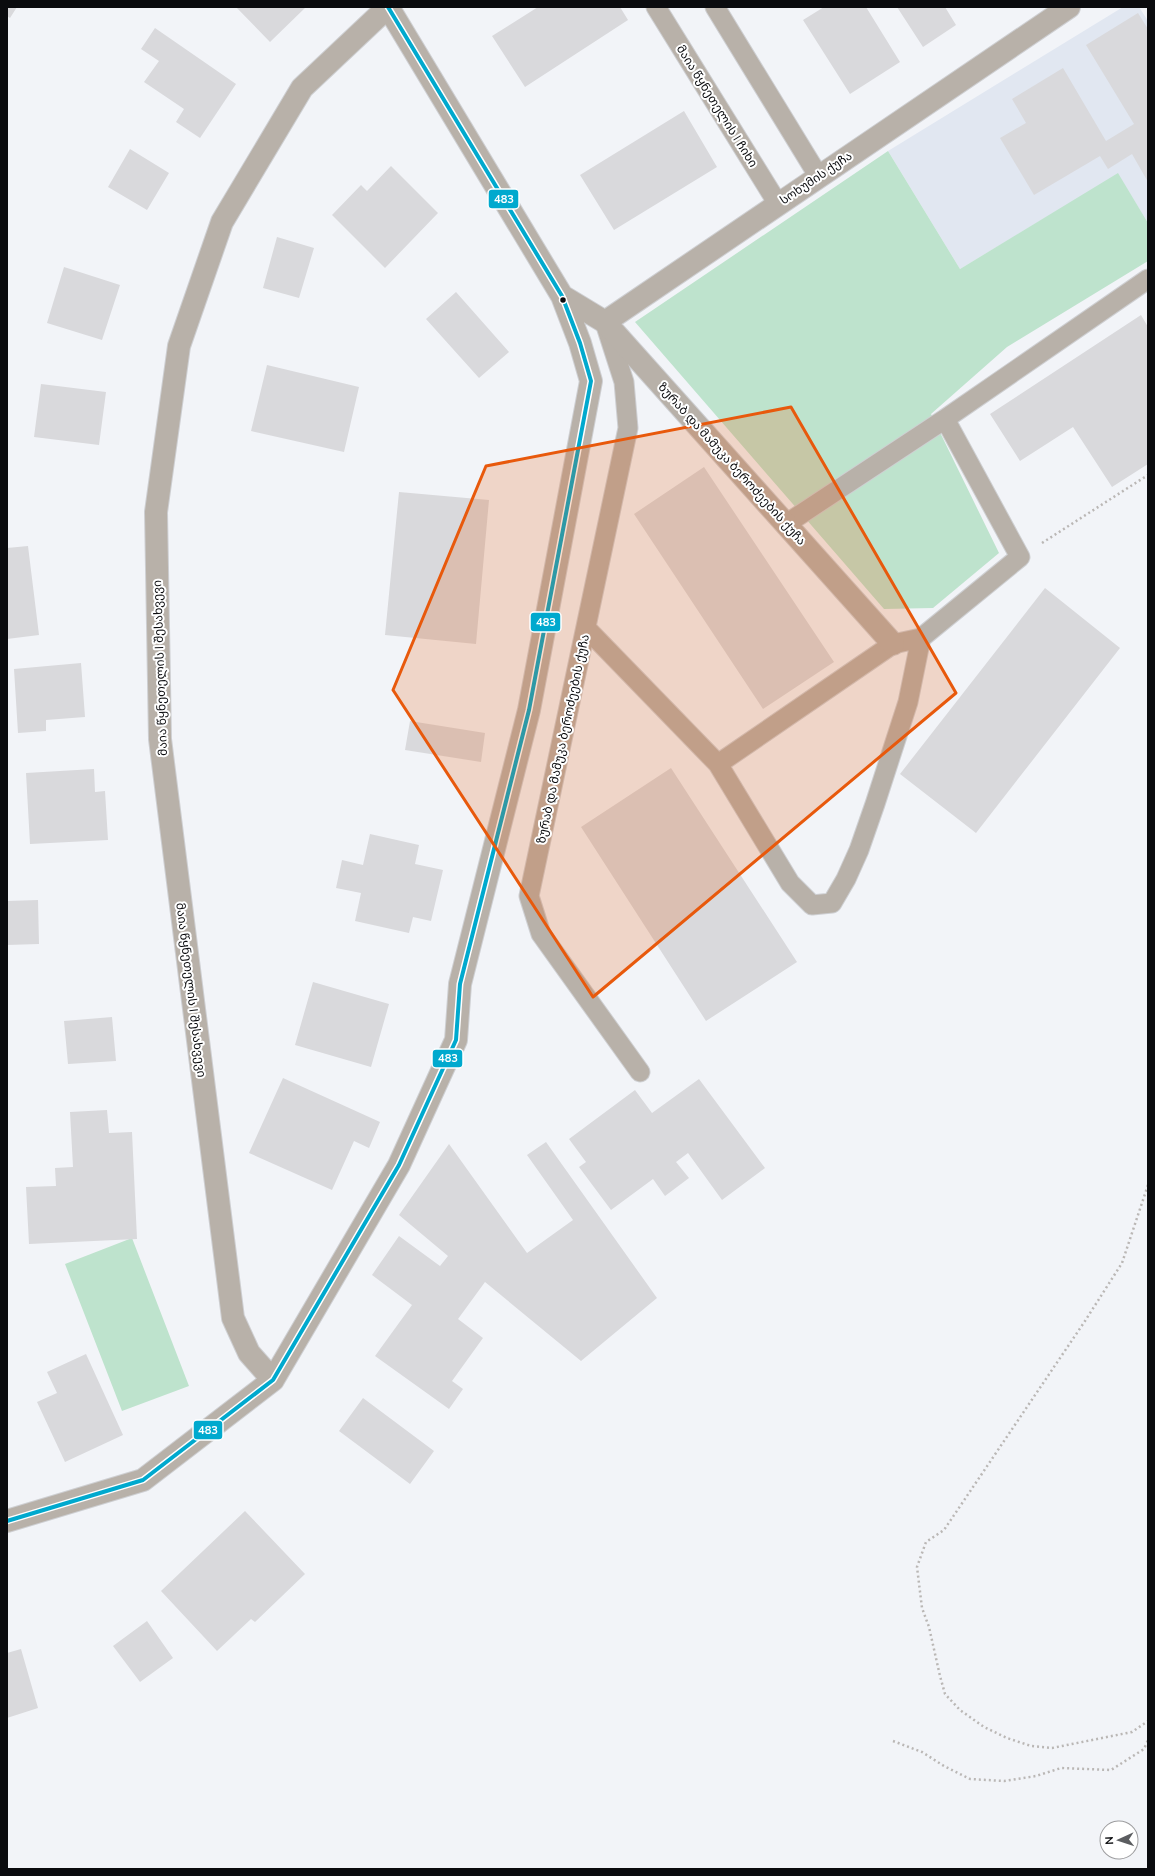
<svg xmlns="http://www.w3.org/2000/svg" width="1155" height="1876" font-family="Mulish,'Noto Sans Georgian',sans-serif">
<rect width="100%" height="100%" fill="#f2f4f8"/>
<path fill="#e1e7f1" d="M 1123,7 L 1139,7 L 1148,21 L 1148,223 L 1118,174 L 960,269 L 888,151 Z"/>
<path fill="#bee3cd" d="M 888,151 L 960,269 L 1118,173 L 1148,223 L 1148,261 L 1007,347 L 931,414 L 999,553 L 933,608 L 884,609 L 635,322 Z
M 132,1238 L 189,1386 L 122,1411 L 65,1264 Z"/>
<path fill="#d9d9dc" d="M 7,7 L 17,7 L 10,18 L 7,16 Z
M 236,7 L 306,7 L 270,42 Z
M 538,7 L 620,7 L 628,20 L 525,87 L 492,36 Z
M 824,7 L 866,7 L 900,62 L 850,94 L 803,20 Z
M 897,7 L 945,7 L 956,25 L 923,47 Z
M 1138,13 L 1148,29 L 1148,182 L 1132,154 L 1108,169 L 1100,156 L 1034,195 L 1000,138 L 1026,123 L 1012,99 L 1063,68 L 1106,141 L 1134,124 L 1086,45 Z
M 155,28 L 236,84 L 200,138 L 176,122 L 184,109 L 144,82 L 159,61 L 141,49 Z
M 684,111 L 717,167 L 614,230 L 580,175 Z
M 130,149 L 169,173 L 147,210 L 108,187 Z
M 391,166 L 438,213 L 385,268 L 332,215 L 361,185 L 367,191 Z
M 277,237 L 314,248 L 299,298 L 263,288 Z
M 64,267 L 120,285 L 102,340 L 47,323 Z
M 456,292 L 509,352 L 479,378 L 426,319 Z
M 1141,315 L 1148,327 L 1148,464 L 1112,487 L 1073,427 L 1020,461 L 990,414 Z
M 267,365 L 359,387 L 344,452 L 251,431 Z
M 41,384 L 106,392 L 99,445 L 34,437 Z
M 704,467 L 834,662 L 763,709 L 634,514 Z
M 399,492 L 489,500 L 476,644 L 385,635 Z
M 28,546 L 39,635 L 7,639 L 7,548 Z
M 1045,588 L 1120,648 L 976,833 L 900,774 Z
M 81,663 L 85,717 L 46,720 L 46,731 L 18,733 L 14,669 Z
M 410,721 L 485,733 L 481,762 L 405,750 Z
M 671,768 L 797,962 L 706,1021 L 581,827 Z
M 94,769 L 95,792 L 105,791 L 108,840 L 30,844 L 26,773 Z
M 370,834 L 419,845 L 415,864 L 443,870 L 431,921 L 413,917 L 409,933 L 355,921 L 361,893 L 336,888 L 342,860 L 363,865 Z
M 38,900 L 39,944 L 7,945 L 7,901 Z
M 313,982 L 389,1004 L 371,1067 L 295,1045 Z
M 112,1017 L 116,1061 L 68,1064 L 64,1021 Z
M 283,1078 L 380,1122 L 369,1148 L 354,1141 L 332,1190 L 249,1153 Z
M 699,1079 L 765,1168 L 722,1200 L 688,1153 L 676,1162 L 689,1178 L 665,1196 L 653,1179 L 611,1210 L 579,1167 L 586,1162 L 569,1139 L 635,1090 L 652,1113 Z
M 107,1110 L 109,1133 L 132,1132 L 137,1239 L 29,1244 L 26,1187 L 56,1186 L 55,1168 L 73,1167 L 70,1112 Z
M 546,1142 L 657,1298 L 581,1361 L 485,1282 L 458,1319 L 483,1338 L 452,1381 L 463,1389 L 449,1409 L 375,1356 L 412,1305 L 372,1275 L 399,1236 L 440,1266 L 448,1256 L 399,1215 L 449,1144 L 527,1253 L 573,1220 L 527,1155 Z
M 86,1354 L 123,1435 L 65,1462 L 37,1402 L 57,1393 L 47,1372 Z
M 363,1398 L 434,1451 L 410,1484 L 339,1431 Z
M 245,1511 L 305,1574 L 255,1622 L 251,1619 L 217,1651 L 161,1591 Z
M 147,1621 L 173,1658 L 140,1682 L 113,1646 Z
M 21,1649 L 38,1708 L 7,1718 L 7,1653 Z"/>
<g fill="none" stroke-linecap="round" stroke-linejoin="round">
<g stroke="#cecfd2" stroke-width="21">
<path id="service" d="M 656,7 L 778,204
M 715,7 L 819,177
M 605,323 L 624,382 L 628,428 L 529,896 L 541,934 L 640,1072
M 945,419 L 1148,279
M 586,628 L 718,764 L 893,644 L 921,638 L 1020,557 L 945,419 L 786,524
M 718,764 L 790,883 L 812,905 L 832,903 L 846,879 L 859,850 L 875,804 L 908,702 L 921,638"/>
</g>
<g stroke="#cecfd2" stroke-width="24">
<path id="minor" d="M 562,296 L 605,322 L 1069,7
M 605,322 L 893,644
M 273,1380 L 249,1353 L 233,1318 L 160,739 L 156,512 L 179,346 L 222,222 L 302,88 L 388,7
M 7,1521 L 143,1480 L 273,1380 L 399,1165 L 456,1040 L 460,984 L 529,710 L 591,381 L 580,343 L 562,296 L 388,7"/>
</g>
<path stroke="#bab7b5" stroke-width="2.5" stroke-dasharray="2 3" stroke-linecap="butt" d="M 1042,543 L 1148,475
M 1148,1185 L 1122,1263 L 1085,1321 L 944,1530 L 926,1542 L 917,1567 L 922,1608 L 929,1627 L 940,1676 L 945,1694 L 960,1710 L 984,1727 L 1007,1738 L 1031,1746 L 1052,1748 L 1132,1732 L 1148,1721
M 893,1741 L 922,1752 L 944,1766 L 970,1779 L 1004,1781 L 1036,1776 L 1061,1768 L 1111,1770 L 1144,1749 L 1148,1740"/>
<use href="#service" stroke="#b8b1a9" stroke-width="19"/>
<use href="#minor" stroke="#b8b1a9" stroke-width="22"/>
<g stroke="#fff" stroke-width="7">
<path id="bus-1" d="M 7,1521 L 143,1480 L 273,1380 L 399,1165 L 456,1040 L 460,984 L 529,710 L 591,381 L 580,343 L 562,296 L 388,7"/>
</g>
<use href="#bus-1" stroke="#00a9ce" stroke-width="4"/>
</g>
<path fill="#e8590c" fill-opacity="0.2" stroke="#e8590c" stroke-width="3" stroke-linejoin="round" d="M 791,407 L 956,693 L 593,997 L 393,690 L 486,466 Z"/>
<circle fill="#0a0b0e" stroke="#fff" stroke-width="1.5" cx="563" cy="300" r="3.5"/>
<g text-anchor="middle" stroke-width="4" stroke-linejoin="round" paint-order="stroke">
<g font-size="12" fill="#0a0b0e" stroke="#fff">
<text transform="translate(717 106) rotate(58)" y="4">მაია წყნეთელის I ჩიხი</text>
<text transform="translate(816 178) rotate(-34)" y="4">სოხუმის ქუჩა</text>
<text transform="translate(732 464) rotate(48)" y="4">ზურაბ და მამუკა ბეროძეების ქუჩა</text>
<text transform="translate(160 668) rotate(-92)" y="4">მაია წყნეთელის I შესახვევი</text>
<text transform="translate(563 739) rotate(-78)" y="4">ზურაბ და მამუკა ბეროძეების ქუჩა</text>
<text transform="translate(191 990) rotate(83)" y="4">მაია წყნეთელის I შესახვევი</text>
</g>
</g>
<g stroke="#fff" stroke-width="1.5">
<rect x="488" y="189" width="31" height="20" rx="4" fill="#00a9ce"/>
<rect x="530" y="612" width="31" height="20" rx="4" fill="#00a9ce"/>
<rect x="432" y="1049" width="31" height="19" rx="4" fill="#00a9ce"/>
<rect x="193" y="1420" width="30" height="20" rx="4" fill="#00a9ce"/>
</g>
<g font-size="11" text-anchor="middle" font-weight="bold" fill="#fff">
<text x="504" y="203">483</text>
<text x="546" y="626">483</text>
<text x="448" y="1062">483</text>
<text x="208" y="1434">483</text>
</g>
<rect width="1155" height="1876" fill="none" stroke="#0a0b0e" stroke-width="16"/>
<g transform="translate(1119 1840) rotate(267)"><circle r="19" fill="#ffffff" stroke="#9d9d9f"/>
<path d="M0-3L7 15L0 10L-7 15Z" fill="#5b5d60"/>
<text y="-6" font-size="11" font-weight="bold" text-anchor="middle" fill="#0a0b0e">N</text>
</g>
</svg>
